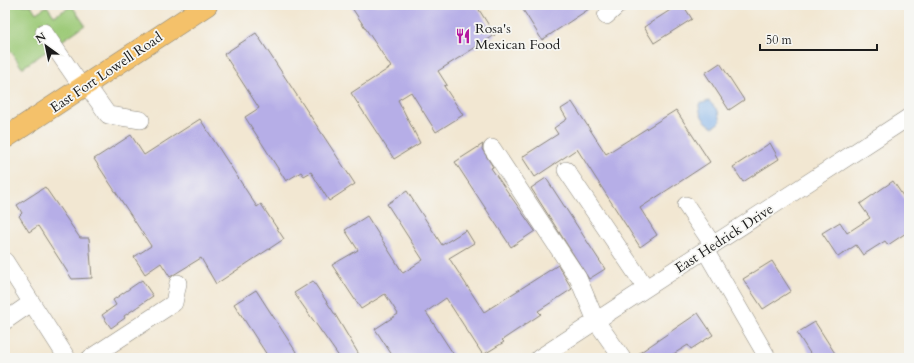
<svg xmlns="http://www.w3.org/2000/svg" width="914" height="363" font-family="Cardo,serif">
<rect width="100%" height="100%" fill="#f6f6f2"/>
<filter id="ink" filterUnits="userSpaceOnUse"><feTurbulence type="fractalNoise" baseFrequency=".025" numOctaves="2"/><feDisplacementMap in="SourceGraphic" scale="8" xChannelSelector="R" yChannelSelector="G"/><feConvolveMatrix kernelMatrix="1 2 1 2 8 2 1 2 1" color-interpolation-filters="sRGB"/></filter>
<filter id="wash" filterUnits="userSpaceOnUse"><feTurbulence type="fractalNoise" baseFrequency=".012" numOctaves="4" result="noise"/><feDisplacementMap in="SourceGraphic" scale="16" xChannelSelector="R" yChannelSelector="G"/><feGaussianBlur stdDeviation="0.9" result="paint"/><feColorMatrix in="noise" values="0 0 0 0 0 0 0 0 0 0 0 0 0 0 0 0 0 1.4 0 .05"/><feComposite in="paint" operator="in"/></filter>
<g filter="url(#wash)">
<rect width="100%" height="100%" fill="#f2e7d2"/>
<path fill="#9dca78" stroke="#5c734a" d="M 5,5 L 31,5 L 36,13 L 47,6 L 54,16 L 72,6 L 85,25 L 22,68 L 5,42 Z"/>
<path fill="#7dafe9" stroke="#4c6682" d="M 709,101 L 718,111 L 721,121 L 713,127 C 704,122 699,115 699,104 Z"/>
<g id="blocks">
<path fill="#b6aee7" d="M 350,5 L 476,5 L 495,35 L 438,71 L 447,85 L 444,86 L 463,115 L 436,132 L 411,92 L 398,100 L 420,143 L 394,159 L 351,93 L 391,67 Z
M 520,5 L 595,5 L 542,40 Z
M 678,5 L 683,5 L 692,19 L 654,43 L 644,27 Z
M 256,33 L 355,184 L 329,201 L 311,172 L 304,176 L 301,172 L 286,181 L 245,117 L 259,108 L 224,54 Z
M 720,63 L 744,100 L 729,110 L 705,73 Z
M 572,102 L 606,154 L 676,110 L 710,162 L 640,208 L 657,235 L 640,247 L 577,149 L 535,177 L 522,157 L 558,134 L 554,128 L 567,119 L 561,109 Z
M 200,119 L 257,207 L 261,204 L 284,239 L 216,284 L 201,258 L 170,277 L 161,263 L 145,274 L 134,257 L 151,246 L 94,159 L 131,135 L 144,155 Z
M 770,143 L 779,159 L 743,182 L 733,167 Z
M 483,144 L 482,149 L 493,167 L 491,168 L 535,231 L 511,247 L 455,162 Z
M 546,178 L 605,269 L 589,279 L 531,188 Z
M 893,181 L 909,205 L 909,231 L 888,245 L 885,241 L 863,255 L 856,245 L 838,257 L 822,233 L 840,222 L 847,233 L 870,218 L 860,204 Z
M 45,187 L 80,238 L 89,238 L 92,278 L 72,279 L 38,226 L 29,232 L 19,216 L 22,213 L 17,205 Z
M 407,191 L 442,245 L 466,230 L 474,243 L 449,258 L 484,312 L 558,265 L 572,289 L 538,311 L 541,314 L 502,340 L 504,342 L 483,355 L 446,298 L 426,312 L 456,358 L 394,358 L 375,329 L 398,314 L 385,294 L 361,309 L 332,265 L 358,250 L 345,230 L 367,216 L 403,273 L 423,260 L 387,204 Z
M 772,261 L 791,291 L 763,309 L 743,279 Z
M 142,280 L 153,296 L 124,316 L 125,318 L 111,328 L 102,315 L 116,305 L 113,300 Z
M 313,281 L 336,316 L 361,358 L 340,358 L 294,293 Z
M 256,290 L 300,358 L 269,358 L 234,304 Z
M 698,313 L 713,335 L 691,349 L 688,345 L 667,358 L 632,358 Z
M 815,322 L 838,358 L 813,358 L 797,333 Z"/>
</g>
</g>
<g filter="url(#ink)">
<use href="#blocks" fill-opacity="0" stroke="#878277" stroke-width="1"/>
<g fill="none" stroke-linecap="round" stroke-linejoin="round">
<g stroke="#878277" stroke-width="18">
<path id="minor" d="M 606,16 L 618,5
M 44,32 L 82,87
M 86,84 L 108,115 L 141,120
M 492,148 L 578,278 L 596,321 L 622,358
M 566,170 L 646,288
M 686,205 L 713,245
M 705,250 L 766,355
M 5,261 L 67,358
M 5,321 L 31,303
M 90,358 L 174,303 L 178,283
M 539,358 L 909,117"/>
</g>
<g stroke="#878277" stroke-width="22">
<path id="major" d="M 5,138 L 207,5"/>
</g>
<use href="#minor" stroke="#fff" stroke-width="17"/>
<use href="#major" stroke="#f4c16a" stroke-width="21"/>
</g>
</g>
<defs>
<g id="restaurant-bare" transform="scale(1.2)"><path d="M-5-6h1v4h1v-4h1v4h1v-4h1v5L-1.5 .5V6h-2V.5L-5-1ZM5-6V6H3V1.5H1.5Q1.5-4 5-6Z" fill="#b5179e" stroke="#f6f6f2" stroke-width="2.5" paint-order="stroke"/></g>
</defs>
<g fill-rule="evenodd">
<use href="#restaurant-bare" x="463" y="36"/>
</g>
<g text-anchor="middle" stroke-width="3.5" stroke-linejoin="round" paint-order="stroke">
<g font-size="14" fill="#1c1c1c" stroke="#f6f6f2" text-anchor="start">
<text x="475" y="33">Rosa's<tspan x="475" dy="16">Mexican Food</tspan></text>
</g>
<g font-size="14" fill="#1c1c1c" stroke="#f6f6f2">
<text transform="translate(106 72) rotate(-34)" y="5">East Fort Lowell Road</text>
<text transform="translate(724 238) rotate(-33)" y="5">East Hedrick Drive</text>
</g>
</g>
<rect width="914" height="363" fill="none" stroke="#f6f6f2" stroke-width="20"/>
<g transform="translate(46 46) rotate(327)" stroke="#f6f6f2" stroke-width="3" paint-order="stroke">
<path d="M0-3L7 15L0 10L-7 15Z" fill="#1c1c1c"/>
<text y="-6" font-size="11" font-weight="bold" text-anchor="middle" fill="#1c1c1c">N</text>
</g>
<path d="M760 44v6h117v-6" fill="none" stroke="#1c1c1c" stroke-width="2"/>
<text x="766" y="44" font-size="12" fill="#1c1c1c" stroke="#f6f6f2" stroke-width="3" paint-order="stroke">50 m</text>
</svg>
